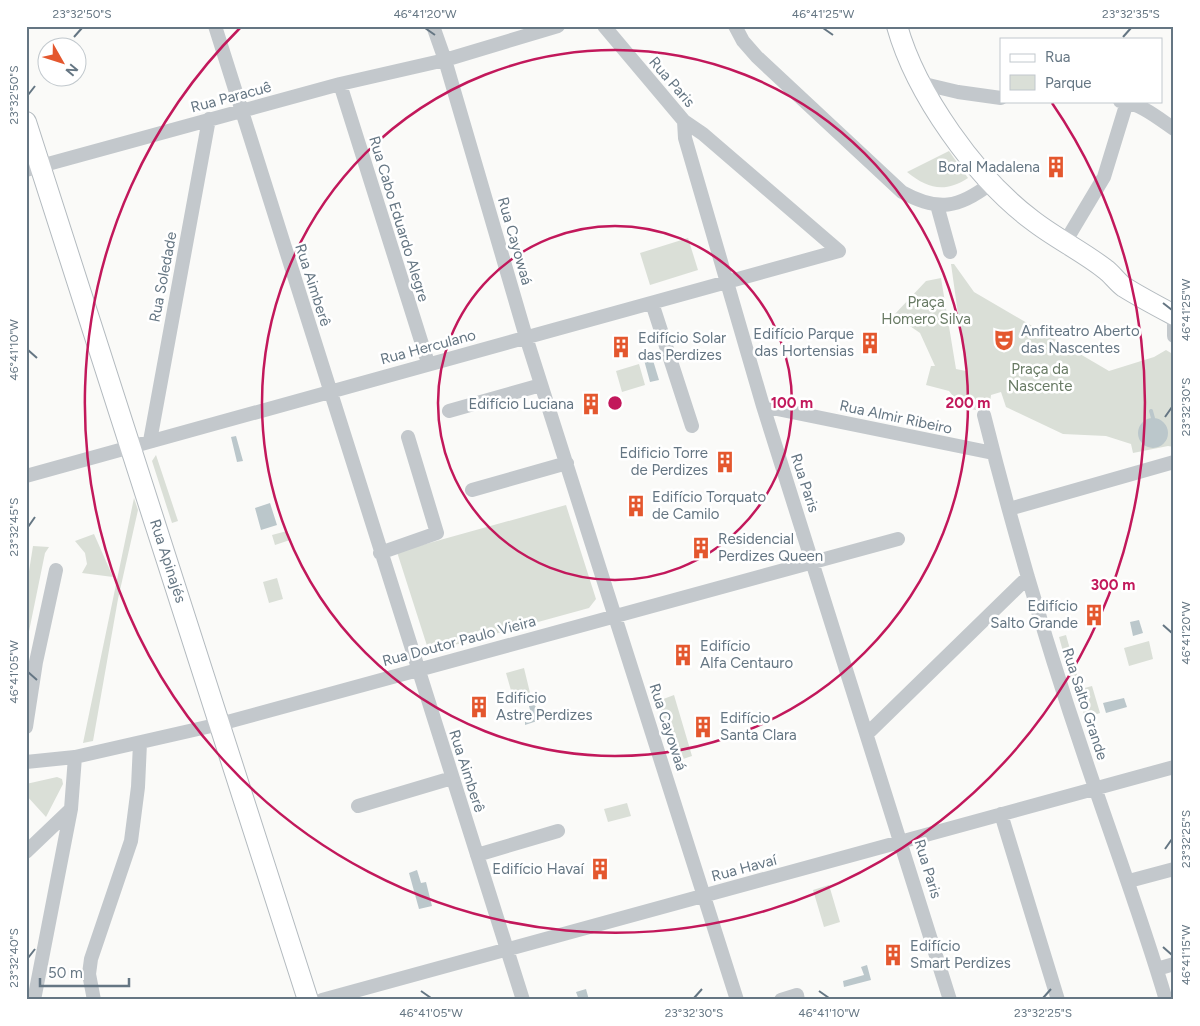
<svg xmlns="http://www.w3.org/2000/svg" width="1200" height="1026" font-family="Figtree,sans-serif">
<rect width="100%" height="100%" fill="#fafaf8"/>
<path fill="#dadfd7" d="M 949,151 L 968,178 C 945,193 928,189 907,172 Z
M 688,238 L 698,270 L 650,285 L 640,253 Z
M 951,264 L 954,264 L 974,292 L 1109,371 L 1154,357 L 1166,350 L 1171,353 L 1174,363 L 1174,447 L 1168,446 L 1133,453 L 1131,444 L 1106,436 L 1063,434 L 1006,407 L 1001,392 L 991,395 L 990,403 L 976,410 L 957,406 L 957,401 L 949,391 L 926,385 L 931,366 L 935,366 L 920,333 L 894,315 L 926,281 L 941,278 L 956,369 L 966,371 Z
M 639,364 L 645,385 L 622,392 L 616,371 Z
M 156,455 L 178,521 L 172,523 L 152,461 Z
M 134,498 L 138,510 L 118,599 L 93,741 L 83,743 Z
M 566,505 L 596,599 L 589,608 L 429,652 L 397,552 Z
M 287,531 L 290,540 L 275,545 L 272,535 Z
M 94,534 L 113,577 L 82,573 L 87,564 L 85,553 L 75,541 Z
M 33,546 L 49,547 L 45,553 L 26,646 L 26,590 Z
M 277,578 L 283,599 L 269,603 L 263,582 Z
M 1066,635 L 1080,685 L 1073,688 L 1059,637 Z
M 1149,641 L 1153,659 L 1129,666 L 1124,648 Z
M 524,668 L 531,697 L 514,701 L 506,673 Z
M 1092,686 L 1100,713 L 1085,718 L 1077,690 Z
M 674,695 L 692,756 L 677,761 L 658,701 Z
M 57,777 L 62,779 L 63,784 L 46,817 L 26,795 L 26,784 Z
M 627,803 L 631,816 L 608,822 L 604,809 Z
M 829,885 L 840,922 L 824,927 L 813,890 Z"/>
<path fill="#bbc7cb" d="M 652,357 L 659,380 L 650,382 L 644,360 Z
M1138 433a15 15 0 1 1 30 0a15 15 0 1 1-30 0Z
M 236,436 L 243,461 L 237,462 L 231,437 Z
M 270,503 L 277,525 L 261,530 L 255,508 Z
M 1139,620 L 1143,633 L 1133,636 L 1130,622 Z
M 1124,698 L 1127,707 L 1106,713 L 1103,703 Z
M 535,705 L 540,720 L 525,725 L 525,714 L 527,712 L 530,719 L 532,718 L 529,706 Z
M 417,870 L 421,883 L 426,882 L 432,906 L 419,909 L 409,873 Z
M 867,965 L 871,980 L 844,987 L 843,981 L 864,975 L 861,967 Z
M 586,989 L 589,1000 L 579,1000 L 576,992 Z"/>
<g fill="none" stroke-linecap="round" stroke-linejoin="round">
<path stroke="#bbc7cb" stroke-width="4" d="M 1151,411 L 1153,418"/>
<g stroke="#b3babf" stroke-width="22">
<path id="secondary" d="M 897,26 C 916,94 976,178 1032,220 C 1055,238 1082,251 1105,269 C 1112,274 1117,282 1124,287 C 1140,297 1157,306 1174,315
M 26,122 L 308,1000"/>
</g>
<path stroke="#c3c8cc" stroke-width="14" d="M 215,26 L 523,1000
M 433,26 L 445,60 L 526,337 L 737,1000
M 604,26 L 684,121 L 685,138 L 763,406 L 950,1000
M 735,26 L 743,41 L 757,57 L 902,192 C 938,212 959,208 990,184
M 920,83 L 958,92 L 1001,98
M 340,84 L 428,363
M 1120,101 C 1140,103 1158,118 1174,129
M 684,121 L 703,134 L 839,251
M 26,170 L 340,84 L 445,60 L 558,26
M 937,205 L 950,252
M 1064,244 L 1104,177 L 1127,102
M 652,303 L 692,426
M 1174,325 L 1174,336
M 763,406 L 993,453
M 449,411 L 541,385
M 984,415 C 1014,535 1049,653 1089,770 C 1115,847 1143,922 1166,1000
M 150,441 L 209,119
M 26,476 L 839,251
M 472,490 L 567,463
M 1009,509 L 1174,462
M 380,553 L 437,533 L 408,437
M 26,727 L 36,662 L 56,570
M 867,734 L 1028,577
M 26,762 L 75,757 L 220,724 L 898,539
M 358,806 L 452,778
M 1001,814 L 1058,1000
M 26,852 L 71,809
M 477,855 L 558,831
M 1129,881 L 1174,869
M 1157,969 L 1174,964
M 34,1000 L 71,809 L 75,757
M 94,1000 L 89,974 L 91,959 L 131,841 L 138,787 L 140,743
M 322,1000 L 1174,767
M 781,1000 L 797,995 L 798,1000"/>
<use href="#secondary" stroke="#fff" stroke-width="20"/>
</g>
<path fill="none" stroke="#657683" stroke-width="2" d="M 425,28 L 435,35M 823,28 L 833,35M 74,37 L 82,28M 1123,37 L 1131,28M 28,95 L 35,86M 1163,303 L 1172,310M 28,350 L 37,358M 1165,417 L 1172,407M 28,527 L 35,517M 1163,625 L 1172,633M 28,672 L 37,680M 1165,849 L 1172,839M 1163,947 L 1172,955M 28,958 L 35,949M 421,991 L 431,998M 819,991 L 829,998M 694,998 L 702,989M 1043,998 L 1051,989"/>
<g fill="none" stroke="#c2185b" stroke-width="2.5">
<circle cx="615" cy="403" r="177"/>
<circle cx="615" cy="403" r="353"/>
<path d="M1052 103A530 530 0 1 1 240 28"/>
</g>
<defs>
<g id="building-bare" transform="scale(1.725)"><path d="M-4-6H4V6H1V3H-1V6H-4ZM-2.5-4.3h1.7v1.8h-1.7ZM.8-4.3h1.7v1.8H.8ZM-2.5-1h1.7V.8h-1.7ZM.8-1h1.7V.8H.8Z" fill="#e4572e" stroke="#fff" stroke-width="2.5" paint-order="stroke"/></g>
<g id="theatre-bare" transform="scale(1.725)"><path d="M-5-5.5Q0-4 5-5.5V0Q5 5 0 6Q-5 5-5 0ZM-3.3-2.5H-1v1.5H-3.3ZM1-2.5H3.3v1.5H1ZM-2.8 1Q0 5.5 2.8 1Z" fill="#e4572e" stroke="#fff" stroke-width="2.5" paint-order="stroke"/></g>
</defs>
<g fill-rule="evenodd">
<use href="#building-bare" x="1056" y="167"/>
<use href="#theatre-bare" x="1004" y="340"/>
<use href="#building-bare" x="870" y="343"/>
<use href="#building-bare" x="621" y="347"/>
<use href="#building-bare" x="591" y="404"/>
<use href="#building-bare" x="725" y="462"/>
<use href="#building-bare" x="636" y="506"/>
<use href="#building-bare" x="701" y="548"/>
<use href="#building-bare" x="1094" y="615"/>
<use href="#building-bare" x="683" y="655"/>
<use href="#building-bare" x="479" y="707"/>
<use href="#building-bare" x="703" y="727"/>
<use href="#building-bare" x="600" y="869"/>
<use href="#building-bare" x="893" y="955"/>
</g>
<g text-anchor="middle" stroke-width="5" stroke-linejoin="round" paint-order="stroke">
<g font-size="15" fill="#657683" stroke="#fff">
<text transform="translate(672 82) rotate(49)" y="5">Rua Paris</text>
<text transform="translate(231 97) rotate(-15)" y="5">Rua Paracuê</text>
<text transform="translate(399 219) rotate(73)" y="5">Rua Cabo Eduardo Alegre</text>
<text transform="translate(515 241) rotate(74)" y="5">Rua Cayowaá</text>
<text transform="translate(163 277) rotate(-79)" y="5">Rua Soledade</text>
<text transform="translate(313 285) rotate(72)" y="5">Rua Aimberê</text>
<text transform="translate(428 347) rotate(-15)" y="5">Rua Herculano</text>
<text transform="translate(896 417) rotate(12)" y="5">Rua Almir Ribeiro</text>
<text transform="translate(805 483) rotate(72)" y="5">Rua Paris</text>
<text transform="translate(168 561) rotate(72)" y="5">Rua Apinajés</text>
<text transform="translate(459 641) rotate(-15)" y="5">Rua Doutor Paulo Vieira</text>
<text transform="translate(1085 704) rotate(72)" y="5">Rua Salto Grande</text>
<text transform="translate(668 727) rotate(72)" y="5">Rua Cayowaá</text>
<text transform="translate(467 771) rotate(72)" y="5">Rua Aimberê</text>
<text transform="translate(744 868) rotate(-15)" y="5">Rua Havaí</text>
<text transform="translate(928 869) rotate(73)" y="5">Rua Paris</text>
</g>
<g font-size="15" fill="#657683" stroke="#fff" text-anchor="start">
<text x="1040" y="172" text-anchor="end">Boral Madalena</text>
<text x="1021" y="336">Anfiteatro Aberto<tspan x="1021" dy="17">das Nascentes</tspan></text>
<text x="854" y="339" text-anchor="end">Edifício Parque<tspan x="854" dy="17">das Hortensias</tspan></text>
<text x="638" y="343">Edifício Solar<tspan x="638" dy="17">das Perdizes</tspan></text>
<text x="574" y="409" text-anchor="end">Edifício Luciana</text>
<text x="708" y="458" text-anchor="end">Edificio Torre<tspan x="708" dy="17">de Perdizes</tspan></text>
<text x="652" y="502">Edifício Torquato<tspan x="652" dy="17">de Camilo</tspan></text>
<text x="718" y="544">Residencial<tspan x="718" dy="17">Perdizes Queen</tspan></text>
<text x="1078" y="611" text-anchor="end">Edifício<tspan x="1078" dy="17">Salto Grande</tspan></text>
<text x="700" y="651">Edifício<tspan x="700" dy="17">Alfa Centauro</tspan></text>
<text x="496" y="703">Edificio<tspan x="496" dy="17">Astre Perdizes</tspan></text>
<text x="720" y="723">Edifício<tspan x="720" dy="17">Santa Clara</tspan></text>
<text x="584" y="874" text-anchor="end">Edifício Havaí</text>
<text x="910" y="951">Edifício<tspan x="910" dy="17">Smart Perdizes</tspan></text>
</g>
<g font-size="15" fill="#687a64" stroke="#fff">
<text x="926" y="307">Praça<tspan x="926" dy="17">Homero Silva</tspan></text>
<text x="1040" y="374">Praça da<tspan x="1040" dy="17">Nascente</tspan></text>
</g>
</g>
<circle cx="615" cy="403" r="8" fill="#c2185b" stroke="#fff" stroke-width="2.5"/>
<g font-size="15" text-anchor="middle" font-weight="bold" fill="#c2185b" stroke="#fff" stroke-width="5" stroke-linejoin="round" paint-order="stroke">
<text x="792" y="408">100 m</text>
<text x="968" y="408">200 m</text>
<text x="1113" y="590">300 m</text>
</g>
<rect width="1200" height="1026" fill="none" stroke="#ffffff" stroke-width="55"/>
<rect x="1000" y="38" width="162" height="65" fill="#ffffff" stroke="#c1c8cd"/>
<rect x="1010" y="54" width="25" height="8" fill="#ffffff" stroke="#c1c8cd"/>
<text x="1045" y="62" font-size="15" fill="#657683">Rua</text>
<rect x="1010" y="75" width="25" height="15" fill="#dadfd7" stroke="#c1c8cd"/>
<text x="1045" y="88" font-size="15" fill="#657683">Parque</text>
<g transform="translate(62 62) rotate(129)"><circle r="24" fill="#ffffff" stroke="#c1c8cd"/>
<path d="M0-4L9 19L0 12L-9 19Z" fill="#e4572e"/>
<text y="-8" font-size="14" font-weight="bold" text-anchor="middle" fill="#657683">N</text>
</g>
<path d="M40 978v8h89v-8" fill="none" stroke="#657683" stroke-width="2.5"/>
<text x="48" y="978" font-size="15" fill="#657683" stroke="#ffffff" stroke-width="4" paint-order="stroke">50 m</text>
<rect x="28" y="28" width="1144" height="970" fill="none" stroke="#657683" stroke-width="2"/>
<g font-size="12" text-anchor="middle" fill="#657683">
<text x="82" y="18">23°32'50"S</text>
<text x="425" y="18">46°41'20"W</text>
<text x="823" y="18">46°41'25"W</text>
<text x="1131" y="18">23°32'35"S</text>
<text transform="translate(14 95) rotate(-90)" y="4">23°32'50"S</text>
<text transform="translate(1186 310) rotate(-90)" y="4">46°41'25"W</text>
<text transform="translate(14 350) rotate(-90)" y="4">46°41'10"W</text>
<text transform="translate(1186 407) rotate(-90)" y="4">23°32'30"S</text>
<text transform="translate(14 527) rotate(-90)" y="4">23°32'45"S</text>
<text transform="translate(1186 633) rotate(-90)" y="4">46°41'20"W</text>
<text transform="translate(14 672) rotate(-90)" y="4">46°41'05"W</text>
<text transform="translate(1186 839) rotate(-90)" y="4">23°32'25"S</text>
<text transform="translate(1186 955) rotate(-90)" y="4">46°41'15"W</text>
<text transform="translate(14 958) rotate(-90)" y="4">23°32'40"S</text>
<text x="431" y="1017">46°41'05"W</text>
<text x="694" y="1017">23°32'30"S</text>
<text x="829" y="1017">46°41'10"W</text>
<text x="1043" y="1017">23°32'25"S</text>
</g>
</svg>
